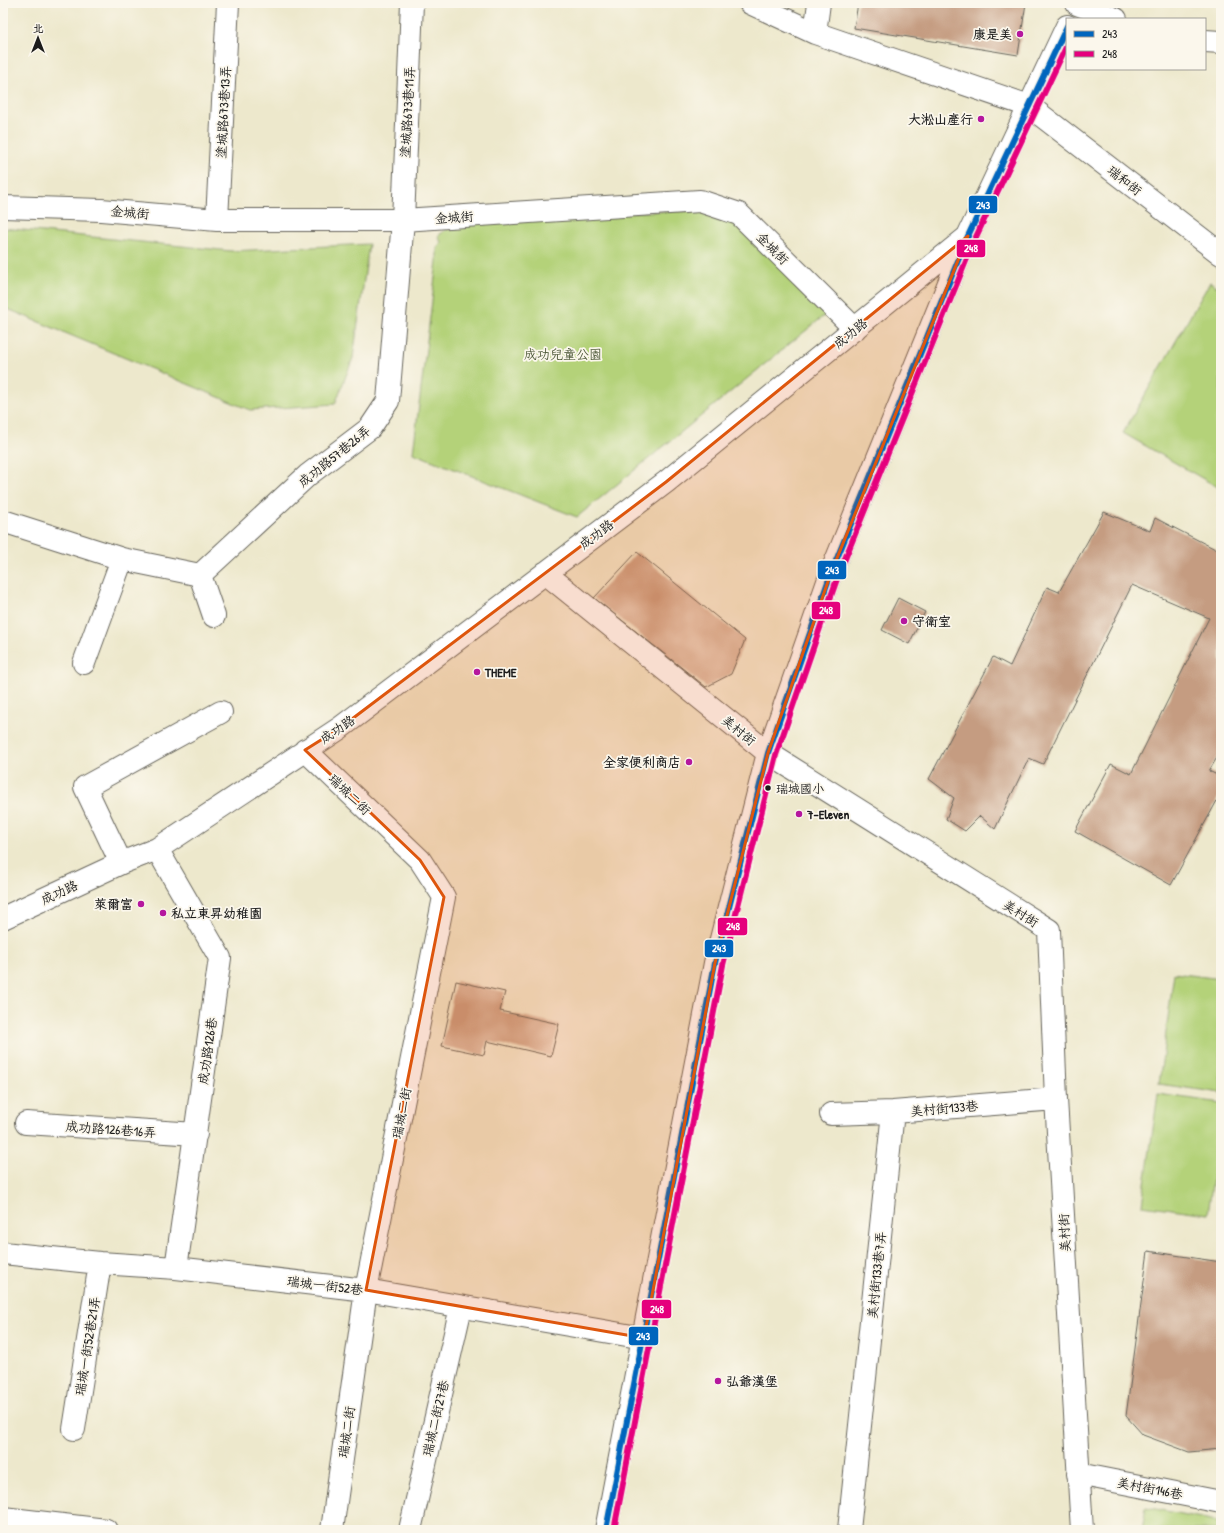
<svg xmlns="http://www.w3.org/2000/svg" width="1224" height="1533" font-family="'Patrick Hand','LXGW WenKai TC',sans-serif">
<rect width="100%" height="100%" fill="#fbf7ec"/>
<filter id="ink" filterUnits="userSpaceOnUse"><feTurbulence type="fractalNoise" baseFrequency=".025" numOctaves="2"/><feDisplacementMap in="SourceGraphic" scale="8" xChannelSelector="R" yChannelSelector="G"/><feConvolveMatrix kernelMatrix="1 2 1 2 8 2 1 2 1" color-interpolation-filters="sRGB"/></filter>
<filter id="wash" filterUnits="userSpaceOnUse"><feTurbulence type="fractalNoise" baseFrequency=".012" numOctaves="4" result="noise"/><feDisplacementMap in="SourceGraphic" scale="16" xChannelSelector="R" yChannelSelector="G"/><feGaussianBlur stdDeviation="0.9" result="paint"/><feColorMatrix in="noise" values="0 0 0 0 0 0 0 0 0 0 0 0 0 0 0 0 0 1.4 0 .05"/><feComposite in="paint" operator="in"/></filter>
<g filter="url(#wash)">
<rect width="100%" height="100%" fill="#ede8cc"/>
<path fill="#b4d279" stroke="#68774a" d="M 725,210 L 822,306 L 825,315 L 577,517 L 413,453 L 437,261 L 437,248 L 441,242 L 438,236 L 462,216 Z
M 3,228 L 231,251 L 369,244 L 353,358 L 335,404 L 250,410 L 3,307 Z
M 1210,282 L 1221,289 L 1221,489 L 1123,433 Z
M 1174,973 L 1221,979 L 1221,1093 L 1159,1084 Z
M 1158,1094 L 1221,1103 L 1221,1120 L 1208,1214 L 1142,1205 Z
M 1146,1507 L 1221,1522 L 1221,1530 L 1142,1530 Z"/>
<g id="blocks">
<path fill="#c59c81" d="M 858,3 L 1026,3 L 1018,55 L 854,28 Z
M 1104,512 L 1150,531 L 1155,518 L 1221,552 L 1221,751 L 1209,771 L 1221,777 L 1221,798 L 1219,797 L 1171,885 L 1075,831 L 1111,764 L 1131,774 L 1209,618 L 1132,585 L 1043,764 L 1029,758 L 995,829 L 980,816 L 965,831 L 946,819 L 954,798 L 929,779 L 993,657 L 1010,666 L 1047,587 L 1059,592 Z
M 637,552 L 745,640 L 731,674 L 706,687 L 594,598 Z
M 898,598 L 925,612 L 909,644 L 882,630 Z
M 456,981 L 505,992 L 500,1011 L 559,1024 L 551,1056 L 487,1041 L 484,1055 L 442,1046 Z
M 1148,1251 L 1221,1262 L 1221,1449 L 1189,1452 L 1143,1435 L 1126,1416 Z"/>
</g>
</g>
<g filter="url(#ink)">
<use href="#blocks" fill-opacity="0" stroke="#65635a" stroke-width="1"/>
<g fill="none" stroke-linecap="round" stroke-linejoin="round">
<g stroke="#65635a" stroke-width="24">
<path id="minor" d="M 750,3 L 815,33 L 1029,106 L 1221,254
M 1077,4 L 1116,19
M 815,33 L 819,3
M 1205,41 L 1221,42
M 3,207 L 101,210 L 217,220 L 403,220 L 700,201 L 739,214 L 855,329
M 217,220 L 228,3
M 3,521 L 122,559 L 84,663
M 122,559 L 200,575 L 308,475 L 370,428 L 388,401 L 403,220 L 412,3
M 545,573 L 768,753 L 1049,930 L 1056,1099 L 1082,1530
M 200,575 L 214,616
M 305,750 L 420,860 L 444,897 L 366,1290 L 332,1530
M 157,849 L 220,958 L 176,1268
M 121,863 L 85,787 L 221,712
M 3,918 L 121,863 L 157,849 L 340,728 L 666,482 L 966,238
M 831,1114 L 893,1112 L 1056,1099
M 26,1123 L 196,1134
M 3,1253 L 100,1263 L 176,1268 L 366,1290 L 644,1338
M 74,1429 L 100,1263
M 1078,1474 L 1221,1502
M 3,1518 L 106,1530
M 410,1530 L 461,1307
M 606,1530 L 715,963 L 768,753 L 831,573 L 968,236 L 1067,26
M 849,1530 L 893,1112"/>
</g>
<use href="#minor" stroke="#fff" stroke-width="22"/>
<g stroke="#fbf7ec" stroke-width="9">
<path id="bus-1" d="M 606,1530 L 715,963 L 768,753 L 831,573 L 968,236 L 1067,26"/>
</g>
<g stroke="#fbf7ec" stroke-width="9">
<path id="bus-2" d="M 614,1530 L 723,965 L 776,755 L 838,576 L 975,239 L 1067,45"/>
</g>
<use href="#bus-1" stroke="#0065bd" stroke-width="6"/>
<use href="#bus-2" stroke="#e5007d" stroke-width="6"/>
</g>
</g>
<path fill="#de560d" fill-opacity="0.2" stroke="#de560d" stroke-width="3" stroke-linejoin="round" d="M 968,236 L 831,573 L 768,753 L 715,963 L 644,1338 L 366,1290 L 444,897 L 420,860 L 305,750 L 340,728 L 666,482 Z"/>
<g fill="#b5179e" stroke="#fbf7ec" stroke-width="1.5">
<circle cx="1020" cy="34" r="4"/>
<circle cx="981" cy="119" r="4"/>
<circle cx="904" cy="621" r="4"/>
<circle cx="477" cy="672" r="4"/>
<circle cx="689" cy="762" r="4"/>
<circle cx="799" cy="814" r="4"/>
<circle cx="141" cy="904" r="4"/>
<circle cx="163" cy="913" r="4"/>
<circle cx="718" cy="1381" r="4"/>
</g>
<circle fill="#1c1c1c" stroke="#fbf7ec" stroke-width="1.5" cx="768" cy="788" r="3.5"/>
<g text-anchor="middle" stroke-width="3.5" stroke-linejoin="round" paint-order="stroke">
<g font-size="12" fill="#1c1c1c" stroke="#fbf7ec" text-anchor="start">
<text x="776" y="793">瑞城國小</text>
</g>
<g font-size="13" font-weight="bold" fill="#1c1c1c" stroke="#fbf7ec" text-anchor="start">
<text x="1012" y="39" text-anchor="end">康是美</text>
<text x="973" y="124" text-anchor="end">大淞山產行</text>
<text x="912" y="626">守衛室</text>
<text x="485" y="677">THEME</text>
<text x="681" y="767" text-anchor="end">全家便利商店</text>
<text x="807" y="819">7-Eleven</text>
<text x="133" y="909" text-anchor="end">萊爾富</text>
<text x="171" y="918">私立東昇幼稚園</text>
<text x="726" y="1386">弘爺漢堡</text>
</g>
<g font-size="13" fill="#1c1c1c" stroke="#fbf7ec">
<text transform="translate(223 112) rotate(-87)" y="5">塗城路673巷13弄</text>
<text transform="translate(407 112) rotate(-87)" y="5">塗城路673巷11弄</text>
<text transform="translate(1125 180) rotate(38)" y="5">瑞和街</text>
<text transform="translate(130 212) rotate(5)" y="5">金城街</text>
<text transform="translate(454 217) rotate(-4)" y="5">金城街</text>
<text transform="translate(773 248) rotate(45)" y="5">金城街</text>
<text transform="translate(850 333) rotate(-39)" y="5">成功路</text>
<text transform="translate(334 456) rotate(-39)" y="5">成功路57巷26弄</text>
<text transform="translate(596 534) rotate(-37)" y="5">成功路</text>
<text transform="translate(337 729) rotate(-34)" y="5">成功路</text>
<text transform="translate(739 730) rotate(39)" y="5">美村街</text>
<text transform="translate(350 794) rotate(44)" y="5">瑞城二街</text>
<text transform="translate(59 892) rotate(-25)" y="5">成功路</text>
<text transform="translate(1021 913) rotate(32)" y="5">美村街</text>
<text transform="translate(207 1051) rotate(-82)" y="5">成功路126巷</text>
<text transform="translate(944 1108) rotate(-5)" y="5">美村街133巷</text>
<text transform="translate(401 1113) rotate(-79)" y="5">瑞城二街</text>
<text transform="translate(111 1129) rotate(4)" y="5">成功路126巷16弄</text>
<text transform="translate(1064 1233) rotate(-93)" y="5">美村街</text>
<text transform="translate(876 1275) rotate(-84)" y="5">美村街133巷7弄</text>
<text transform="translate(325 1285) rotate(7)" y="5">瑞城一街52巷</text>
<text transform="translate(87 1346) rotate(-81)" y="5">瑞城一街52巷21弄</text>
<text transform="translate(435 1418) rotate(-77)" y="5">瑞城二街27巷</text>
<text transform="translate(346 1432) rotate(-82)" y="5">瑞城二街</text>
<text transform="translate(1150 1488) rotate(11)" y="5">美村街146巷</text>
</g>
<g font-size="13" fill="#515c3d" stroke="#fbf7ec">
<text x="563" y="359">成功兒童公園</text>
</g>
</g>
<g stroke="#fbf7ec" stroke-width="1.5">
<rect x="968" y="195" width="30" height="19" rx="4" fill="#0065bd"/>
<rect x="956" y="239" width="30" height="19" rx="4" fill="#e5007d"/>
<rect x="817" y="560" width="30" height="20" rx="4" fill="#0065bd"/>
<rect x="811" y="601" width="30" height="19" rx="4" fill="#e5007d"/>
<rect x="717" y="917" width="31" height="19" rx="4" fill="#e5007d"/>
<rect x="704" y="939" width="30" height="19" rx="4" fill="#0065bd"/>
<rect x="641" y="1299" width="31" height="20" rx="4" fill="#e5007d"/>
<rect x="628" y="1326" width="31" height="20" rx="4" fill="#0065bd"/>
</g>
<g font-size="11" text-anchor="middle" font-weight="bold" fill="#fff">
<text x="983" y="209">243</text>
<text x="971" y="252">248</text>
<text x="832" y="574">243</text>
<text x="826" y="614">248</text>
<text x="733" y="930">248</text>
<text x="719" y="952">243</text>
<text x="657" y="1313">248</text>
<text x="643" y="1340">243</text>
</g>
<rect width="1224" height="1533" fill="none" stroke="#fbf7ec" stroke-width="16"/>
<rect x="1066" y="18" width="140" height="52" fill="#fbf7ec" stroke="#a29f99"/>
<rect x="1074" y="31" width="20" height="6" fill="#0065bd" stroke="#a29f99"/>
<text x="1102" y="38" font-size="12" fill="#1c1c1c">243</text>
<rect x="1074" y="51" width="20" height="6" fill="#e5007d" stroke="#a29f99"/>
<text x="1102" y="58" font-size="12" fill="#1c1c1c">248</text>
<g transform="translate(38 38)" stroke="#fbf7ec" stroke-width="3" paint-order="stroke">
<path d="M0-3L7 15L0 10L-7 15Z" fill="#1c1c1c"/>
<text y="-6" font-size="11" font-weight="bold" text-anchor="middle" fill="#1c1c1c">北</text>
</g>
</svg>
